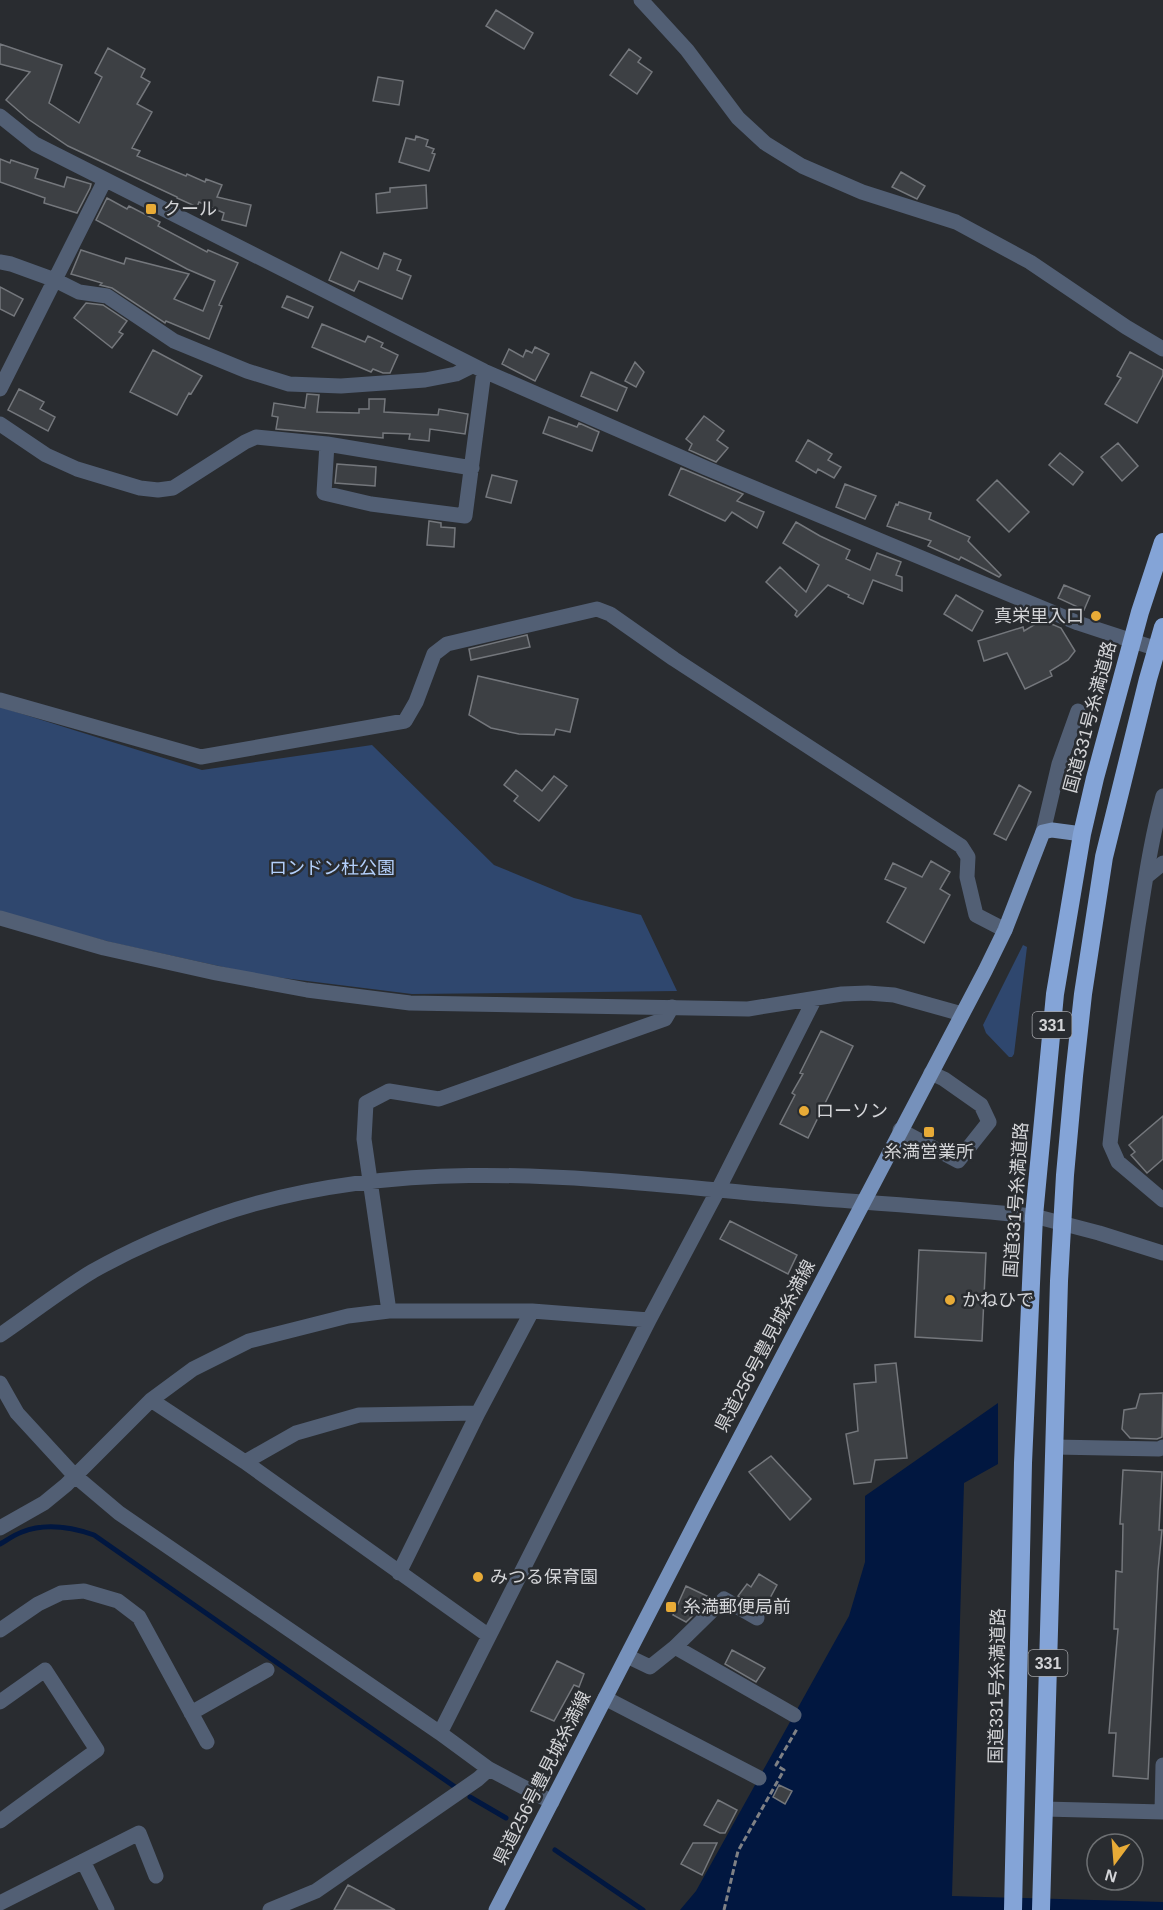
<svg xmlns="http://www.w3.org/2000/svg" width="1163" height="1910" font-family="Helvetica,'Noto Sans JP',sans-serif">
<rect width="100%" height="100%" fill="#292c30"/>
<path fill="#2f476e" d="M 0,707 L 202,770 L 372,745 L 494,865 L 574,898 L 641,915 L 677,991 L 412,994 L 259,975 L 114,943 L 0,913 Z
M 1023,945 L 1027,947 L 1014,1054 L 1012,1057 L 1009,1057 L 986,1033 L 983,1025 Z"/>
<path fill="#011740" d="M 998,1403 L 998,1464 L 964,1483 L 952,1896 L 1163,1902 L 1163,1910 L 680,1910 L 696,1891 L 849,1616 L 865,1562 L 865,1496 Z"/>
<g fill="none" stroke-linecap="round" stroke-linejoin="round">
<path stroke="#011740" stroke-width="5" d="M 0,1544 C 7,1540 14,1535 22,1532 C 45,1523 71,1527 94,1535 L 458,1789
M 470,1797 L 506,1818
M 555,1850 L 643,1910"/>
</g>
<path fill="#3d4044" stroke="#74777c" stroke-width="1.5" d="M 496,10 L 533,33 L 524,49 L 486,26 Z
M 0,44 L 62,65 L 49,103 L 79,123 L 102,77 L 95,73 L 108,48 L 145,69 L 141,77 L 150,82 L 137,104 L 152,112 L 132,148 L 140,151 L 137,156 L 186,176 L 187,174 L 205,182 L 206,179 L 222,185 L 217,197 L 251,205 L 246,226 L 222,220 L 224,213 L 199,202 L 197,207 L 177,198 L 177,197 L 68,146 L 28,119 L 6,100 L 30,72 L 0,64 Z
M 629,49 L 641,58 L 638,62 L 652,72 L 637,94 L 610,75 Z
M 378,77 L 403,81 L 399,105 L 373,101 Z
M 416,136 L 428,140 L 426,146 L 434,149 L 432,153 L 435,154 L 429,171 L 399,162 L 406,138 L 415,140 Z
M 0,159 L 10,163 L 11,160 L 38,169 L 35,178 L 64,187 L 67,177 L 91,184 L 90,188 L 77,213 L 44,203 L 45,198 L 0,182 Z
M 901,172 L 925,186 L 917,199 L 892,187 Z
M 426,185 L 427,208 L 377,213 L 376,194 L 390,192 L 390,188 Z
M 107,198 L 127,209 L 129,206 L 160,222 L 158,226 L 207,252 L 208,250 L 238,263 L 219,305 L 222,306 L 209,339 L 166,321 L 165,323 L 112,288 L 100,285 L 102,283 L 71,274 L 81,250 L 124,264 L 126,258 L 189,274 L 174,299 L 203,311 L 215,281 L 187,269 L 96,220 Z
M 341,252 L 378,269 L 384,253 L 401,260 L 397,270 L 411,276 L 402,299 L 359,281 L 354,291 L 329,280 Z
M 0,287 L 23,299 L 14,316 L 0,309 Z
M 287,296 L 313,307 L 308,318 L 282,307 Z
M 86,303 L 103,305 L 127,321 L 119,332 L 123,334 L 112,348 L 74,318 Z
M 322,324 L 365,342 L 368,336 L 383,343 L 381,347 L 398,355 L 390,373 L 383,373 L 373,369 L 371,372 L 312,347 Z
M 535,347 L 549,354 L 535,381 L 502,364 L 509,349 L 523,357 L 526,350 L 532,353 Z
M 153,350 L 202,376 L 191,394 L 189,393 L 177,415 L 130,392 Z
M 1130,352 L 1163,370 L 1163,375 L 1137,423 L 1105,404 L 1121,378 L 1117,376 Z
M 635,362 L 644,372 L 636,387 L 625,381 Z
M 591,372 L 627,388 L 617,411 L 581,396 Z
M 19,389 L 44,402 L 40,409 L 55,417 L 48,431 L 8,410 Z
M 307,394 L 319,395 L 317,412 L 359,413 L 359,409 L 369,409 L 369,399 L 385,399 L 384,412 L 438,415 L 439,409 L 468,414 L 465,434 L 430,429 L 429,441 L 409,439 L 410,434 L 383,433 L 383,438 L 276,429 L 278,417 L 272,416 L 274,403 L 305,408 Z
M 704,416 L 724,431 L 717,440 L 728,448 L 716,462 L 689,450 L 692,444 L 686,439 Z
M 549,417 L 577,427 L 579,423 L 599,432 L 592,451 L 543,433 Z
M 808,440 L 832,454 L 828,460 L 841,467 L 834,478 L 818,469 L 816,473 L 796,461 Z
M 1118,443 L 1138,466 L 1122,481 L 1101,457 Z
M 1060,453 L 1083,472 L 1073,485 L 1049,465 Z
M 337,464 L 376,467 L 375,486 L 335,483 Z
M 681,468 L 743,494 L 737,501 L 764,512 L 757,528 L 732,512 L 725,521 L 669,495 Z
M 492,475 L 517,481 L 511,503 L 486,497 Z
M 997,480 L 1029,512 L 1009,532 L 977,500 Z
M 845,484 L 876,496 L 865,519 L 836,507 Z
M 899,502 L 931,513 L 929,519 L 970,537 L 968,541 L 1001,575 L 999,577 L 961,557 L 959,560 L 928,546 L 931,541 L 887,526 L 896,504 L 898,505 Z
M 429,521 L 441,523 L 441,527 L 455,528 L 454,547 L 427,545 Z
M 796,522 L 820,536 L 850,550 L 846,559 L 870,570 L 877,553 L 901,562 L 896,575 L 902,577 L 902,591 L 873,580 L 863,604 L 848,597 L 849,595 L 828,585 L 797,617 L 795,615 L 797,611 L 766,582 L 780,567 L 806,592 L 819,565 L 783,543 Z
M 1064,585 L 1090,596 L 1084,610 L 1058,598 Z
M 956,595 L 983,611 L 972,631 L 944,614 Z
M 1042,620 L 1061,628 L 1075,651 L 1068,660 L 1050,671 L 1052,676 L 1025,689 L 1007,653 L 984,661 L 978,641 L 1023,627 L 1024,631 Z
M 527,635 L 530,647 L 471,660 L 469,649 Z
M 478,676 L 578,699 L 570,732 L 556,729 L 554,735 L 519,734 L 491,728 L 469,715 Z
M 516,770 L 542,791 L 554,776 L 567,786 L 539,821 L 514,801 L 518,796 L 504,785 Z
M 1019,785 L 1031,792 L 1006,840 L 994,834 Z
M 931,861 L 950,872 L 940,889 L 950,895 L 924,943 L 887,922 L 906,888 L 885,879 L 893,863 L 922,877 Z
M 821,1031 L 853,1046 L 808,1138 L 780,1124 L 795,1095 L 792,1093 L 803,1074 L 800,1073 Z
M 1163,1116 L 1163,1159 L 1147,1173 L 1131,1155 L 1135,1152 L 1129,1145 Z
M 730,1221 L 797,1255 L 788,1274 L 720,1239 Z
M 919,1250 L 986,1253 L 982,1341 L 915,1337 Z
M 896,1363 L 907,1458 L 875,1460 L 871,1482 L 854,1484 L 846,1434 L 858,1431 L 854,1384 L 876,1382 L 875,1365 Z
M 1163,1393 L 1162,1437 L 1157,1439 L 1130,1438 L 1122,1429 L 1124,1410 L 1136,1408 L 1140,1394 Z
M 771,1456 L 811,1499 L 790,1520 L 749,1472 Z
M 1123,1470 L 1162,1472 L 1159,1530 L 1162,1530 L 1158,1571 L 1148,1779 L 1113,1776 L 1116,1733 L 1109,1733 L 1118,1629 L 1114,1629 L 1116,1571 L 1122,1572 L 1123,1524 L 1120,1524 Z
M 759,1574 L 777,1585 L 763,1611 L 738,1596 L 747,1584 L 751,1587 Z
M 686,1586 L 711,1598 L 686,1622 L 673,1615 Z
M 732,1650 L 765,1668 L 756,1682 L 725,1664 Z
M 557,1661 L 584,1674 L 579,1687 L 574,1685 L 554,1721 L 531,1711 Z
M 779,1785 L 792,1791 L 785,1804 L 773,1797 Z
M 718,1800 L 737,1810 L 725,1833 L 720,1833 L 704,1825 Z
M 693,1843 L 717,1843 L 702,1875 L 681,1864 Z
M 348,1885 L 395,1910 L 334,1910 Z"/>
<g fill="none" stroke-linecap="round" stroke-linejoin="round">
<path stroke="#7f8185" stroke-width="3" stroke-dasharray="6 3" stroke-linecap="butt" d="M 724,1910 L 738,1851 L 784,1770 L 776,1765 L 797,1729"/>
<path stroke="#525f74" stroke-width="15" d="M 641,0 L 687,50 L 738,118 L 765,143 L 802,166 L 862,192 L 956,222 L 1030,262 L 1126,327 L 1163,349
M 0,116 L 35,144 L 484,371 L 706,468 L 1078,623 L 1163,651
M 0,262 L 11,264 L 55,280 L 79,292 L 107,296 L 174,341 L 247,371 L 289,384 L 341,386 L 425,380 L 456,374 L 472,366
M 0,389 L 105,180
M 0,424 L 46,455 L 77,469 L 140,488 L 158,490 L 173,488 L 245,442 L 256,437 L 327,444 L 472,468
M 327,444 L 324,493 L 371,504 L 465,516 L 484,371
M 0,700 L 201,757 L 405,721 L 416,702 L 434,654 L 447,644 L 597,609 L 610,614 L 674,659 L 961,846 L 968,857 L 967,877 L 976,915 L 1005,930
M 1163,796 C 1151,839 1145,883 1138,926 C 1127,999 1118,1071 1110,1144 L 1118,1162 L 1163,1200
M 1043,832 L 1059,764 L 1078,711
M 1146,877 L 1163,863
M 0,918 L 104,948 L 216,973 L 307,990 L 410,1003 L 748,1009 L 842,994 L 868,993 L 894,995 L 962,1014
M 900,1130 L 958,1161 L 989,1122 L 981,1105 L 944,1079 L 931,1073
M 389,1311 L 364,1139 L 366,1103 L 389,1091 L 439,1099 L 665,1019 L 672,1007
M 0,1335 C 31,1314 61,1290 93,1271 C 132,1249 174,1231 216,1216 C 393,1154 579,1177 761,1194 C 852,1202 943,1207 1034,1216 L 1099,1233 L 1163,1253
M 0,1383 L 17,1413 L 74,1475 L 119,1513 L 440,1733 L 489,1769 L 552,1802
M 151,1400 L 245,1462 L 489,1636
M 1054,1447 L 1159,1449 L 1163,1447
M 245,1462 L 296,1433 L 359,1415 L 478,1413
M 0,1528 L 44,1503 L 66,1485 L 151,1400 L 193,1369 L 249,1341 L 348,1316 L 389,1311 L 532,1311 L 649,1320
M 399,1573 L 478,1413 L 532,1311
M 0,1630 L 38,1604 L 61,1593 L 84,1591 L 118,1601 L 139,1617 L 207,1742
M 675,1647 L 794,1715
M 627,1656 L 650,1667 L 675,1647 L 724,1599 L 757,1618
M 605,1698 L 759,1778
M 0,1702 L 45,1670 L 97,1750 L 0,1821
M 191,1713 L 267,1670
M 440,1733 L 649,1320 L 718,1190 L 814,1000
M 1044,1809 L 1163,1812
M 1162,1812 L 1163,1765
M 83,1861 L 107,1910
M 0,1903 L 139,1833 L 156,1876
M 270,1910 L 316,1891 L 478,1779 L 489,1769"/>
<path stroke="#7691bb" stroke-width="15" d="M 496,1910 L 703,1508 L 985,971 L 1005,930 L 1043,832 L 1052,830 L 1082,834"/>
<path stroke="#84a4d7" stroke-width="18" d="M 1013,1910 L 1023,1463 L 1034,1216 L 1055,994 L 1082,834 L 1095,778 L 1140,612 L 1163,542
M 1041,1910 L 1059,1281 L 1065,1175 L 1074,1076 L 1083,994 L 1104,857 L 1148,679 L 1163,627"/>
</g>
<g fill="#e8ab37" stroke="#292c30" stroke-width="2">
<rect x="145" y="203" width="12" height="12" rx="3"/>
<circle cx="1096" cy="616" r="6"/>
<circle cx="804" cy="1111" r="6"/>
<rect x="923" y="1126" width="12" height="12" rx="3"/>
<circle cx="950" cy="1300" r="6"/>
<circle cx="478" cy="1577" r="6"/>
<rect x="665" y="1601" width="12" height="12" rx="3"/>
</g>
<g text-anchor="middle" stroke-width="5" stroke-linejoin="round" paint-order="stroke">
<g fill="#292c30" stroke="#a1a2a6" stroke-width="1.5">
<rect x="1032.5" y="1012" width="39" height="26" rx="4.5"/>
<rect x="1028.5" y="1650" width="39" height="26" rx="4.5"/>
</g>
<g font-size="16" font-weight="bold" fill="#d4d5d8">
<text x="1052" y="1031">331</text>
<text x="1048" y="1669">331</text>
</g>
<g font-size="18" fill="#d4d5d8" stroke="#292c30" text-anchor="start">
<text x="163" y="215">クール</text>
<text x="1084" y="622" text-anchor="end">真栄里入口</text>
<text x="816" y="1117">ローソン</text>
<text x="929" y="1158" text-anchor="middle">糸満営業所</text>
<text x="962" y="1306">かねひで</text>
<text x="490" y="1583">みつる保育園</text>
<text x="683" y="1613">糸満郵便局前</text>
</g>
<g font-size="18" fill="#d4d5d8" stroke="#292c30">
<text transform="translate(1090 717) rotate(-75)" y="6">国道331号糸満道路</text>
<text transform="translate(1016 1200) rotate(-86)" y="6">国道331号糸満道路</text>
<text transform="translate(765 1346) rotate(-62)" y="6">県道256号豊見城糸満線</text>
<text transform="translate(997 1686) rotate(-89)" y="6">国道331号糸満道路</text>
<text transform="translate(542 1778) rotate(-63)" y="6">県道256号豊見城糸満線</text>
</g>
<g font-size="18" fill="#b3cffa" stroke="#292c30">
<text x="332" y="874">ロンドン杜公園</text>
</g>
</g>
<g transform="translate(1115 1862) rotate(196)"><circle r="28" fill="#292c30" stroke="#6d7073" stroke-width="1.5"/>
<path d="M0-4.5L10 22L0 15L-10 22Z" fill="#e8ab37"/>
<text y="-9" font-size="16" font-weight="bold" text-anchor="middle" fill="#d4d5d8">N</text>
</g>
</svg>
